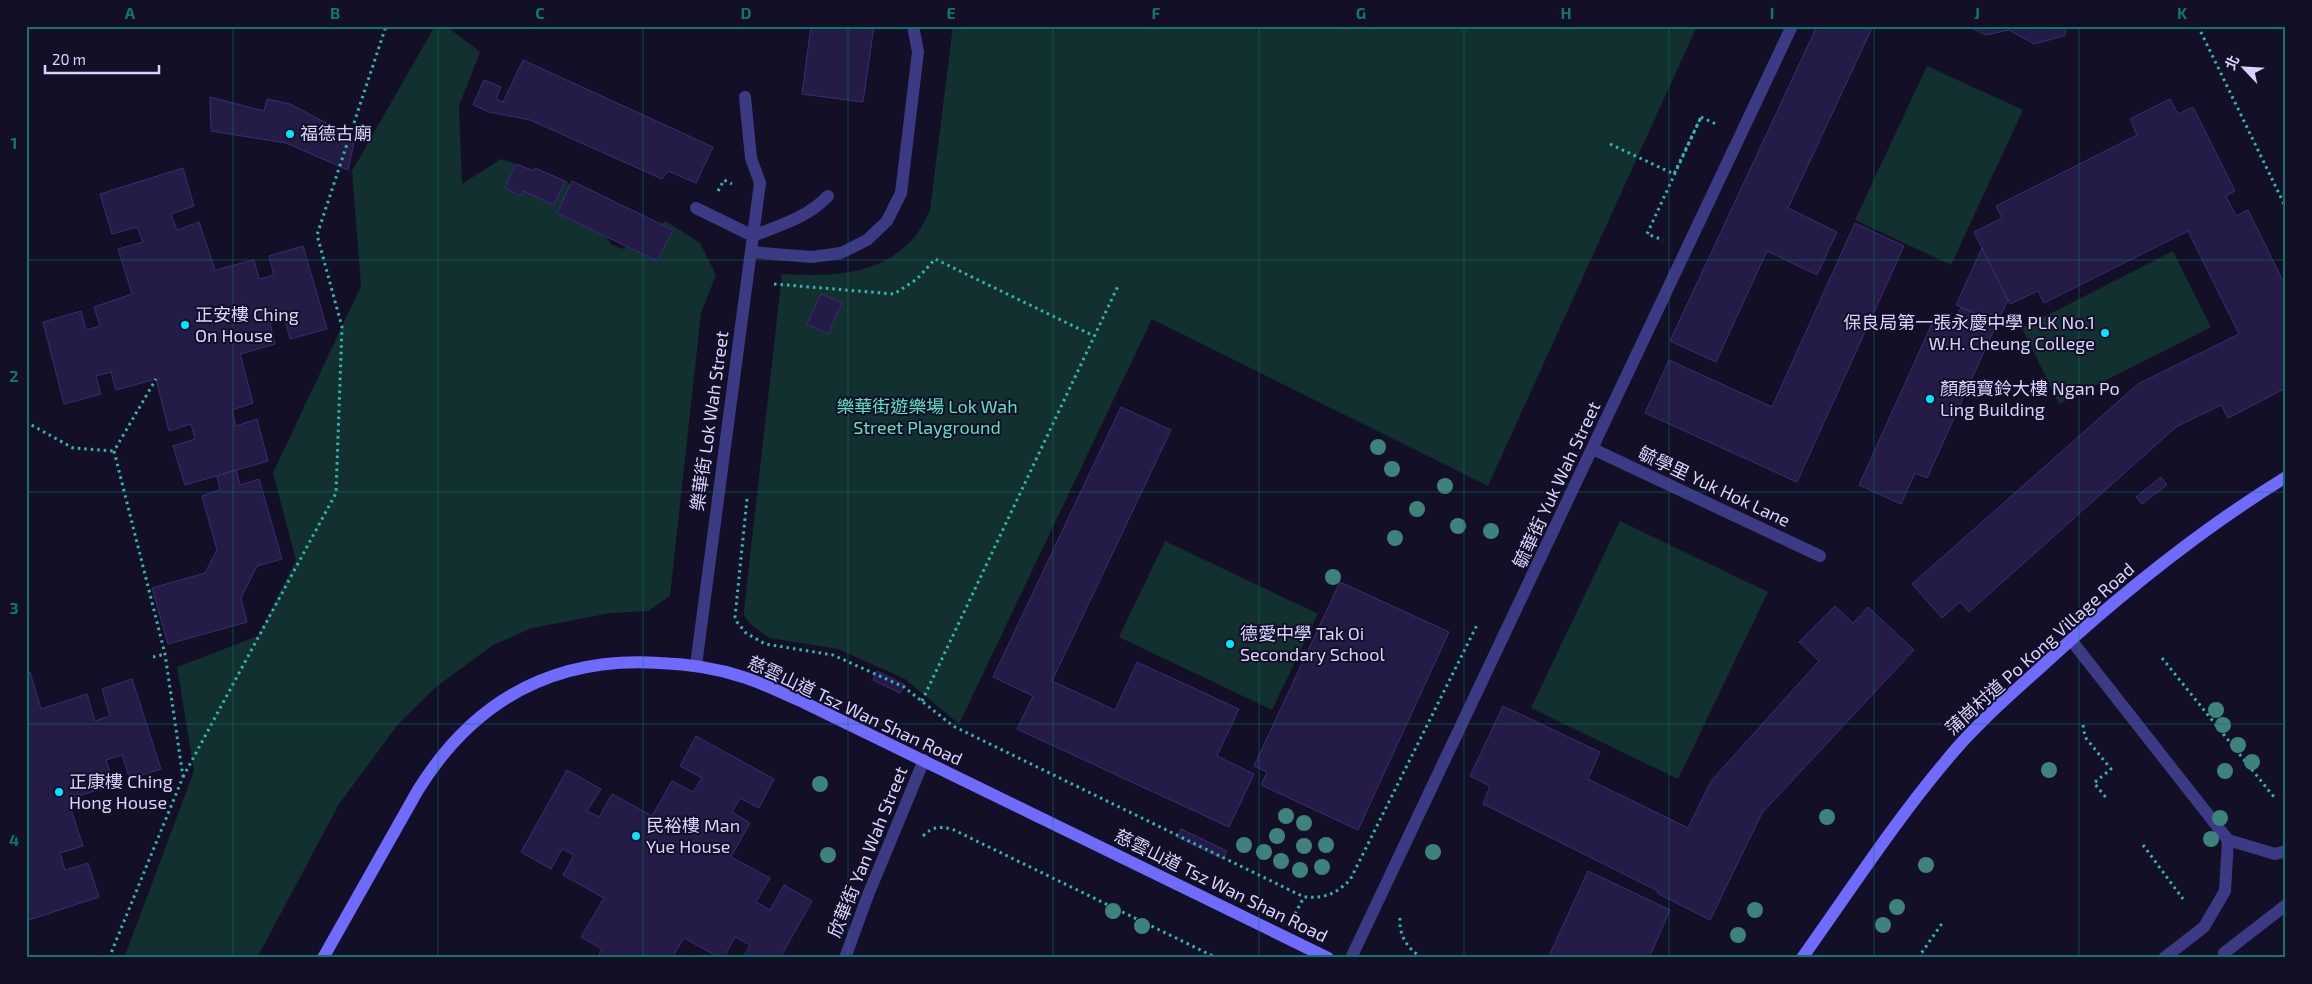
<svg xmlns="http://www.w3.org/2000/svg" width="2312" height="984" font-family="'Exo 2','Noto Sans TC',sans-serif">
<rect width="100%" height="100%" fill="#130f26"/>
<path fill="#12302f" d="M 435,26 L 446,26 L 480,52 L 459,106 L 462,184 L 501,159 L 567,181 L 611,244 L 622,249 L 666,221 L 700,243 L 716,275 L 701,313 L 670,596 L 648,611 L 611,613 L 532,628 L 493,645 L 436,687 L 399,723 L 339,804 L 257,958 L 124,958 L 194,771 L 177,667 L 258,636 L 296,560 L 273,473 L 361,286 L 352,171 Z
M 953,26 L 1697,26 L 1488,486 L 1152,319 L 959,724 L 905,679 L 838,649 L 769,638 L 750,624 L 744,615 L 744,610 L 782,274 C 831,277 884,276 917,234 C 922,227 926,217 930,210 Z
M 1927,66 L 2023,110 L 1951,265 L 1855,220 Z
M 2173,251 L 2211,327 L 2059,404 L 2022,328 Z
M 1620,521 L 1768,592 L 1678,779 L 1531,708 Z
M 1165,541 L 1318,614 L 1272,710 L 1119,637 Z"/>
<path fill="#241b47" stroke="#3b2d73" d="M 811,26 L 874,26 L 863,102 L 802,94 Z
M 1817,26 L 1873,26 L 1788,208 L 1837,232 L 1817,275 L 1767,251 L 1716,362 L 1670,341 Z
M 1968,26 L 2068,26 L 2064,36 L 2034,44 L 2009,30 L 1986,35 Z
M 523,60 L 713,147 L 696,183 L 668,171 L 662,179 L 530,120 L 489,112 L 473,105 L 484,80 L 501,87 L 496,99 L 503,102 Z
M 210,97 L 264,111 L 267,99 L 290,104 L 355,138 L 348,170 L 286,143 L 211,131 Z
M 2170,99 L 2178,114 L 2193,107 L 2235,191 L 2226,196 L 2236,216 L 2248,210 L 2286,287 L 2286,388 L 2228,418 L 2221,405 L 2176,427 L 1969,612 L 1960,602 L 1942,618 L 1912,584 L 2138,384 L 2239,334 L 2188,231 L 2044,303 L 2038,291 L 2010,304 L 1974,232 L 2002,218 L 1996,206 L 2137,135 L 2130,119 Z
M 516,164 L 534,171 L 535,168 L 565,181 L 554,205 L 523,191 L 521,196 L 505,188 Z
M 183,168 L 194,206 L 171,214 L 177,230 L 199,222 L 215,270 L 254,260 L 259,279 L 274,275 L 269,256 L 303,246 L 327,329 L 290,339 L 285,319 L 270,323 L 275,344 L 240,354 L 253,403 L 232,410 L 236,426 L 257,419 L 268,461 L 185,485 L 173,446 L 195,439 L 191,424 L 169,431 L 156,379 L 116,390 L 111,372 L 96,376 L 101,394 L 64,404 L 43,322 L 81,311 L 86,330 L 100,326 L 94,307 L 132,294 L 118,249 L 143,242 L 137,227 L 112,234 L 100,194 Z
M 572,181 L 673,230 L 657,261 L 557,213 Z
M 1855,223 L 1904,246 L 1797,482 L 1645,413 L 1669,360 L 1772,407 Z
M 1982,248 L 2008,300 L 1997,323 L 1956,305 Z
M 821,294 L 842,303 L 828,334 L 807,324 Z
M 1961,307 L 1997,323 L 1927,478 L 1915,473 L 1901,504 L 1859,485 L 1935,317 L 1953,325 Z
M 1121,407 L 1171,430 L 1052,681 L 1115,710 L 1137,662 L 1239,709 L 1217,756 L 1254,774 L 1229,827 L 1017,729 L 1033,696 L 993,677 Z
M 236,470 L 240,485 L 259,479 L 282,559 L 257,566 L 241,598 L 247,622 L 168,644 L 152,588 L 205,573 L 217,550 L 202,496 L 220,490 L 217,476 Z
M 2161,477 L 2167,485 L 2142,504 L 2136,497 Z
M 1340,582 L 1449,632 L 1358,830 L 1261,785 L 1267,772 L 1254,766 Z
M 1835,606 L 1853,623 L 1868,607 L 1914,650 L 1762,813 L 1710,920 L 1657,893 L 1658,891 L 1483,804 L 1490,786 L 1470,776 L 1503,706 L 1600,752 L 1588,779 L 1688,828 L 1711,781 L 1819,661 L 1799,642 Z
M 877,671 L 905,685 L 900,693 L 873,680 Z
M 30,672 L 41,709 L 87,694 L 95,721 L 110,716 L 102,689 L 132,679 L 161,769 L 130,779 L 122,755 L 106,760 L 114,784 L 68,800 L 83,846 L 60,853 L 65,870 L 88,863 L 99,897 L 26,921 L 26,674 Z
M 696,736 L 774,779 L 759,808 L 740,798 L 732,812 L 750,823 L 731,857 L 770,878 L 756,902 L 770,910 L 784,885 L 812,901 L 780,958 L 743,958 L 750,945 L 735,937 L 724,958 L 720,958 L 684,938 L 672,958 L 597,958 L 602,949 L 581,937 L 604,898 L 563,875 L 574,855 L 562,849 L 551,869 L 521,852 L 567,770 L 601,789 L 587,811 L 599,817 L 612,794 L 652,816 L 672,781 L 693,792 L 702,778 L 680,766 Z
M 1181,829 L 1227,851 L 1223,859 L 1177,837 Z
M 1588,871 L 1670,910 L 1649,958 L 1548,958 Z"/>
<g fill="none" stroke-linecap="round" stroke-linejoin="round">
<path stroke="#2fb8b0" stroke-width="3" stroke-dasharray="2.5 4" stroke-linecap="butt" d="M 2198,26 L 2286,208
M 1701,117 L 1716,124
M 1610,144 L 1674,174 L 1701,117 L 1647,234 L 1663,240
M 718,191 L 724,180 L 732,184
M 774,284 L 894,294 L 917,279 L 935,259 L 1094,336
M 26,422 L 73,448 L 114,451
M 747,499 L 735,617 L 737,622 L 746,633 L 765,644 L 833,655 L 904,687 L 953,726 L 1304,897 C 1326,898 1334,895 1350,880 L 1477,625
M 153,657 L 165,654
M 2162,658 L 2274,797
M 922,701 L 1118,286
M 2083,725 L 2085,737 L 2111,769 L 2094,783 L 2108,800
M 183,777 L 336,493 L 342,327 L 317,235 L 386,26
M 923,836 C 932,827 939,826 952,829 L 1217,958
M 2143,845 L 2183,899
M 1295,914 L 1304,897
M 1400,918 C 1399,936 1407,948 1422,958
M 109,958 L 183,777 L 165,654 L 114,451 L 156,379
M 1918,958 L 1943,922"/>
<path stroke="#3d3a85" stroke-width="12" d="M 745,97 L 751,158 L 760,183
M 696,208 L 753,236 C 780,225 807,218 828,196
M 751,252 L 812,257 L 841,253 L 867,240 L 887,221 L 901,193 L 918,52 L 913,26
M 2071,640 L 2228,840 L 2225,891 L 2204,927 L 2164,958
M 2228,840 L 2275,854 L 2286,851
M 845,958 L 868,895 L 924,760
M 2227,958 L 2224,953 L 2286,905"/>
<path stroke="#3d3a85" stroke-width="12" d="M 1593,449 L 1820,556
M 696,665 L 760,183
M 1351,958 L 1792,26"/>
<path stroke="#6f6bff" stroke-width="12" d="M 323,958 L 418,790 C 474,700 554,656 660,663 C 689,664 716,668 743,677 C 763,683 783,694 803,702 L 1328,958
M 1802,958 C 1849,892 1893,824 1945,762 C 1973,727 2008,697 2041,667 C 2117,597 2198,531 2286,477"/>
</g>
<g fill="#3d827b">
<circle cx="1378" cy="447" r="8"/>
<circle cx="1392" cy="469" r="8"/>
<circle cx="1445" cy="486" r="8"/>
<circle cx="1417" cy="509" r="8"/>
<circle cx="1458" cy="526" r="8"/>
<circle cx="1491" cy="531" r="8"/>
<circle cx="1395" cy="538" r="8"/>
<circle cx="1333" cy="577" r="8"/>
<circle cx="2216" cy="710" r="8"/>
<circle cx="2223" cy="725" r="8"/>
<circle cx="2238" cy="745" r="8"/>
<circle cx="2252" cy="762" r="8"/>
<circle cx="2049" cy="770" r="8"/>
<circle cx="2225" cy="771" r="8"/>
<circle cx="820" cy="784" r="8"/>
<circle cx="1286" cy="816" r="8"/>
<circle cx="1827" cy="817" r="8"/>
<circle cx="2220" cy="818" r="8"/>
<circle cx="1304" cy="823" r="8"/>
<circle cx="1277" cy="836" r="8"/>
<circle cx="2211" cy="839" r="8"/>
<circle cx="1244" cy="845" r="8"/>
<circle cx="1326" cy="845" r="8"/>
<circle cx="1304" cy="846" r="8"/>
<circle cx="1264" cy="852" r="8"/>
<circle cx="1433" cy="852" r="8"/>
<circle cx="828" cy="855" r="8"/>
<circle cx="1281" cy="861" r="8"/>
<circle cx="1926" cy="865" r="8"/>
<circle cx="1322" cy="867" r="8"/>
<circle cx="1300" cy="870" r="8"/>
<circle cx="1897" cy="907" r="8"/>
<circle cx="1755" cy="910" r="8"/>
<circle cx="1113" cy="911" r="8"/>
<circle cx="1883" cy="925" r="8"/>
<circle cx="1142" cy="926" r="8"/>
<circle cx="1738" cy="935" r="8"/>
</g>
<path fill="none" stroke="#0f766e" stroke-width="1" stroke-opacity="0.55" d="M 233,26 L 233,958M 438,26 L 438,958M 643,26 L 643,958M 848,26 L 848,958M 1053,26 L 1053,958M 1259,26 L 1259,958M 1464,26 L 1464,958M 1669,26 L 1669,958M 1874,26 L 1874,958M 2079,26 L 2079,958M 26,260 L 2286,260M 26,492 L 2286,492M 26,724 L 2286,724"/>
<g fill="#00e5ff" stroke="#130f26" stroke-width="2">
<circle cx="290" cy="134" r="5"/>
<circle cx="185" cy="325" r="5"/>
<circle cx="2105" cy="333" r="5"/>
<circle cx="1930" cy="399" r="5"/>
<circle cx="1230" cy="644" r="5"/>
<circle cx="59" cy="792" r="5"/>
<circle cx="636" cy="836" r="5"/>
</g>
<g text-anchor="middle" stroke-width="4" stroke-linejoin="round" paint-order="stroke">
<g font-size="18" fill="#d9d4ff" stroke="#130f26" text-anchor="start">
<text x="300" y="140">福德古廟</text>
<text x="195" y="321">正安樓 Ching<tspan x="195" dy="21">On House</tspan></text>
<text x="2095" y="329" text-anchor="end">保良局第一張永慶中學 PLK No.1<tspan x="2095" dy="21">W.H. Cheung College</tspan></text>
<text x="1940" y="395">顏顏寶鈴大樓 Ngan Po<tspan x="1940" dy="21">Ling Building</tspan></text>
<text x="1240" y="640">德愛中學 Tak Oi<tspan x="1240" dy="21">Secondary School</tspan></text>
<text x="69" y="788">正康樓 Ching<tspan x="69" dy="21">Hong House</tspan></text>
<text x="646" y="832">民裕樓 Man<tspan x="646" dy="21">Yue House</tspan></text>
</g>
<g font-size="18" fill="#5fe0c0" stroke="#130f26">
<text x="927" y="413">樂華街遊樂場 Lok Wah<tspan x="927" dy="21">Street Playground</tspan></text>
</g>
<g font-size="18" fill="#d9d4ff" stroke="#130f26">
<text transform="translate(710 421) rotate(-82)" y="6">樂華街 Lok Wah Street</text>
<text transform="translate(1557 485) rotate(-65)" y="6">毓華街 Yuk Wah Street</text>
<text transform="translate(1714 487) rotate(25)" y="6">毓學里 Yuk Hok Lane</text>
<text transform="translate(2040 649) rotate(-42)" y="6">蒲崗村道 Po Kong Village Road</text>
<text transform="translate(855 711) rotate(25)" y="6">慈雲山道 Tsz Wan Shan Road</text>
<text transform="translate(868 852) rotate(-68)" y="6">欣華街 Yan Wah Street</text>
<text transform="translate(1221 886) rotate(26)" y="6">慈雲山道 Tsz Wan Shan Road</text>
</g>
</g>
<rect width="2312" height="984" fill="none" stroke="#130f26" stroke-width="55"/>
<g transform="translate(2244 68) rotate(295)" stroke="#130f26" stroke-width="4" paint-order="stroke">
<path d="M0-4L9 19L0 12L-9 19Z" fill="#d9d4ff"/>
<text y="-8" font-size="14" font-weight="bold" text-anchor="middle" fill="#d9d4ff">北</text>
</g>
<path d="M45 65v8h114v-8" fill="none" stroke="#d9d4ff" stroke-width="2.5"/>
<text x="52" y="65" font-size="15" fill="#d9d4ff" stroke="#130f26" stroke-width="4" paint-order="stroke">20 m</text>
<rect x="28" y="28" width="2256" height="928" fill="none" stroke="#0f766e" stroke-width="2"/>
<g font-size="16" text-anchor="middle" font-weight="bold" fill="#0f766e">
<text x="130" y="19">A</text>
<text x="335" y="19">B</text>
<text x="540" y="19">C</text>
<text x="746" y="19">D</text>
<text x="951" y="19">E</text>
<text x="1156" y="19">F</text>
<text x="1361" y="19">G</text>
<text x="1566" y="19">H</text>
<text x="1772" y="19">I</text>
<text x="1977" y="19">J</text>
<text x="2182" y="19">K</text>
<text x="14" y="149">1</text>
<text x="14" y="382">2</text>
<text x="14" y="614">3</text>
<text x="14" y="846">4</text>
</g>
</svg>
